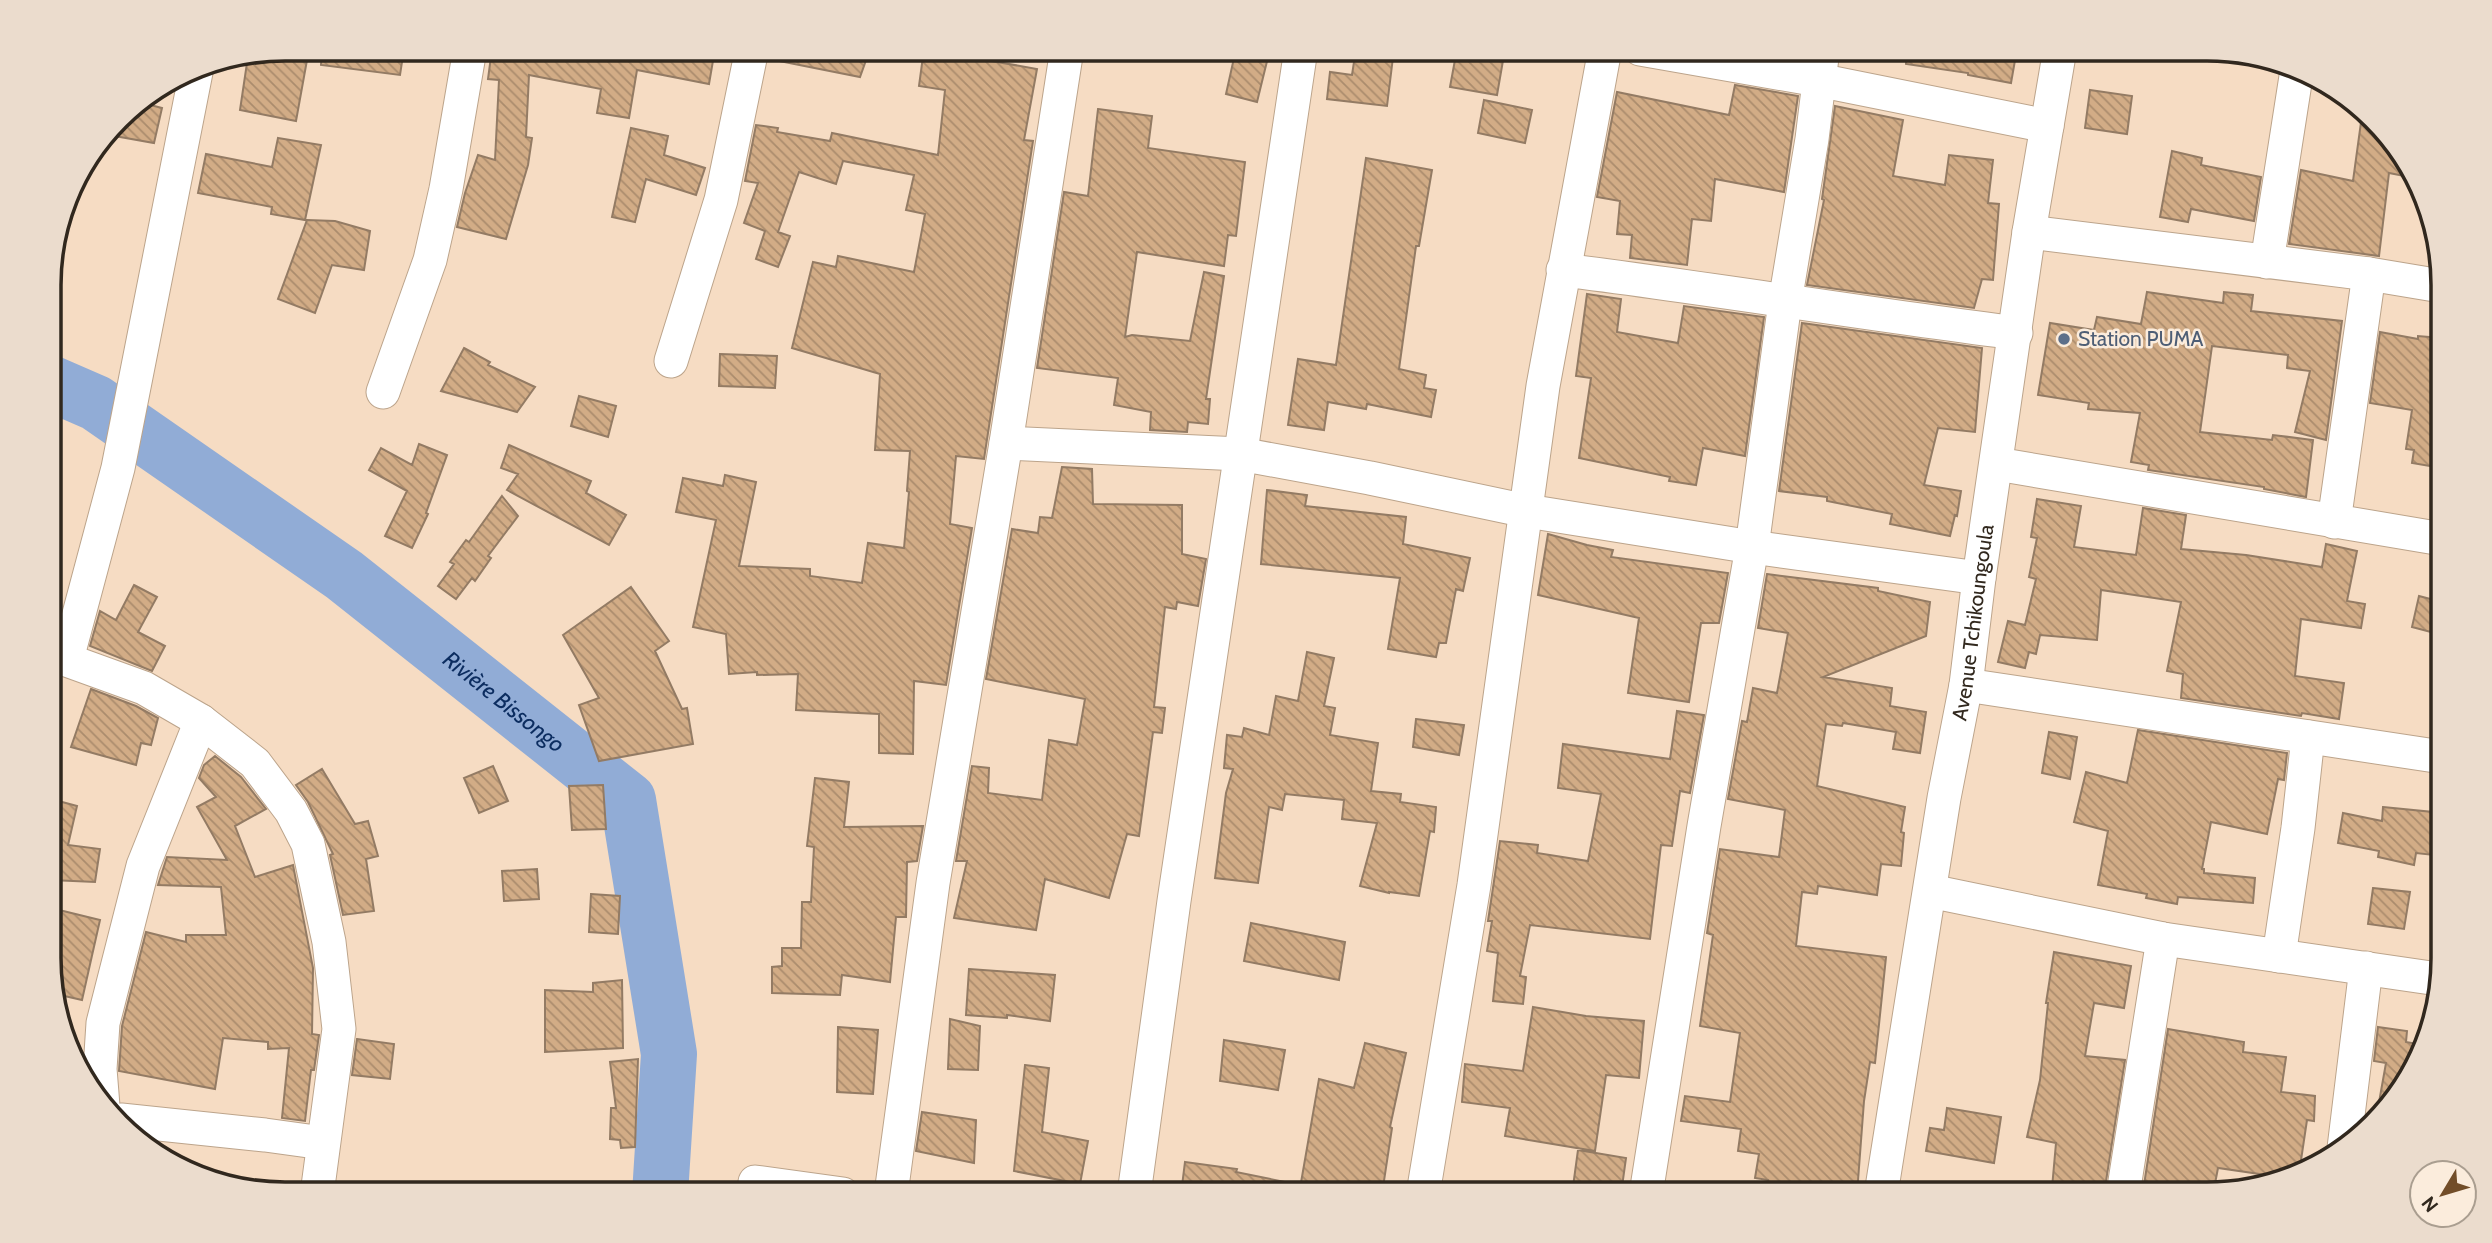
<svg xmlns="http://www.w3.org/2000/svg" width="2492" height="1243" font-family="Cabin,sans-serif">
<defs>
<pattern id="building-back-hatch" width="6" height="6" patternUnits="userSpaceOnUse" patternTransform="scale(1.75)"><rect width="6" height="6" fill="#d2ac86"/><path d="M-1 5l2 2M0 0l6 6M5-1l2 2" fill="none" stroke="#ab8c6d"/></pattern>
</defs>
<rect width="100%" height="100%" fill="#f6dcc3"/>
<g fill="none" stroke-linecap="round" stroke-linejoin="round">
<path stroke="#91acd6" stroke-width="56" id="s1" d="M 50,383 L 96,403 L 344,575 L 628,800 L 669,1054 L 660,1194"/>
</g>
<path fill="url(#building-back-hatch)" stroke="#937b64" stroke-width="2" d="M 285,49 L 309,49 L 296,121 L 240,110 L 248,56 Z
M 322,49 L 404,49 L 400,75 L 321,65 Z
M 492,49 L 715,49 L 709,84 L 637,70 L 629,118 L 597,113 L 601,89 L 529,75 L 526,137 L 532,138 L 528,165 L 506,239 L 457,227 L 465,193 L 478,155 L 495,160 L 499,80 L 488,79 Z
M 780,49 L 870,49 L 860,77 L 779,61 Z
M 924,49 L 1037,69 L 1024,140 L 1033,141 L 984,459 L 956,456 L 950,524 L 972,528 L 946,685 L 914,681 L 913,754 L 879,753 L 879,714 L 796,710 L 798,674 L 757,675 L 757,672 L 729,674 L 726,634 L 693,627 L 716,520 L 676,512 L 683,478 L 723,486 L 725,475 L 756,482 L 739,566 L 810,569 L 810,576 L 862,583 L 868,543 L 904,548 L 909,492 L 907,491 L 910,451 L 875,450 L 880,374 L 792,348 L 813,262 L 836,267 L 838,256 L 914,272 L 925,214 L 906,210 L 914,175 L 843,161 L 836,184 L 799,172 L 778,232 L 790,236 L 778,267 L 756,259 L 765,231 L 744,223 L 758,183 L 745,181 L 756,125 L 778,128 L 777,132 L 830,141 L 832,133 L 938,155 L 945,90 L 919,86 Z
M 1236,49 L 1270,49 L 1257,102 L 1226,94 Z
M 1356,49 L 1394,49 L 1387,106 L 1327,99 L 1330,72 L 1352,75 Z
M 1457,49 L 1505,49 L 1497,95 L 1450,87 Z
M 1907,49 L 2017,49 L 2011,83 L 1968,75 L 1968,73 L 1906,64 Z
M 1735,85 L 1798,96 L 1784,192 L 1715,179 L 1711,221 L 1692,219 L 1687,265 L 1630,258 L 1632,235 L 1617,234 L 1620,201 L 1597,197 L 1617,92 L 1729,115 Z
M 2090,90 L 2132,96 L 2127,134 L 2085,128 Z
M 1484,100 L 1532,110 L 1525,143 L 1478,133 Z
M 139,102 L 162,108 L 154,143 L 109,135 L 129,108 Z
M 1835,106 L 1903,120 L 1893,176 L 1945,185 L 1949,155 L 1993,160 L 1988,203 L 1999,204 L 1993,280 L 1982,279 L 1974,308 L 1807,285 L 1824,200 L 1822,199 Z
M 1098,109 L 1152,116 L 1148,148 L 1245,162 L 1236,236 L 1228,235 L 1224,266 L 1137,252 L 1125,337 L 1132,335 L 1190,341 L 1204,272 L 1224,276 L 1206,399 L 1210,399 L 1208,424 L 1188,422 L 1187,432 L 1150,430 L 1151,412 L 1114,405 L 1118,378 L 1037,368 L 1064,192 L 1088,196 Z
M 2362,115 L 2394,142 L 2409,177 L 2389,173 L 2379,256 L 2289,244 L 2301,170 L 2353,181 Z
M 631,128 L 668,136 L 664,155 L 705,168 L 696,195 L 646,179 L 635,222 L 612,217 Z
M 278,138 L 321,145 L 305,220 L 271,214 L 272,207 L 198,193 L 206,154 L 272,167 Z
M 2172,151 L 2202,158 L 2201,165 L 2261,177 L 2254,221 L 2191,209 L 2188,222 L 2160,217 Z
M 1366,158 L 1432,170 L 1419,246 L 1416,246 L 1399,369 L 1426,375 L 1424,388 L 1436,390 L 1431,417 L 1367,404 L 1366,409 L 1328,402 L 1324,430 L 1288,425 L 1298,359 L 1336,365 Z
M 307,220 L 335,221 L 370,231 L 364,270 L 332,265 L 315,313 L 278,299 Z
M 2147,292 L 2223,303 L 2224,292 L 2253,295 L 2251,311 L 2342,321 L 2326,440 L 2295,432 L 2310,371 L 2287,368 L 2288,355 L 2212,346 L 2200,432 L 2272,440 L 2273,435 L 2313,440 L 2306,497 L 2264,489 L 2264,487 L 2148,470 L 2149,465 L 2131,462 L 2140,413 L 2088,409 L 2089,403 L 2038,395 L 2050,323 L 2094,330 L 2097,317 L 2141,324 Z
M 1587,294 L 1621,299 L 1617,332 L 1678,343 L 1684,306 L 1764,317 L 1745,456 L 1703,448 L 1696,485 L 1669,481 L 1670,477 L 1579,458 L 1591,378 L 1576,376 Z
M 1802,323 L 1982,348 L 1975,432 L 1938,428 L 1924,485 L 1961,491 L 1957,516 L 1955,515 L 1950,536 L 1890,524 L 1892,514 L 1827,501 L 1827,497 L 1779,491 Z
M 2380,332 L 2418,339 L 2418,336 L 2441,338 L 2439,423 L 2441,423 L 2442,468 L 2412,463 L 2414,450 L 2406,449 L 2412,410 L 2370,403 Z
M 464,348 L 490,362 L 488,365 L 535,387 L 517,412 L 441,391 Z
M 720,354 L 777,356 L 775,388 L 719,386 Z
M 579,396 L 616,406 L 608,437 L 571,426 Z
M 419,444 L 447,455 L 426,513 L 428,514 L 412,548 L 385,536 L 407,491 L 369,470 L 381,448 L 412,465 Z
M 509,445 L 591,481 L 586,493 L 626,515 L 609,545 L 507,490 L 518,474 L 501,468 Z
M 1062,467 L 1092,469 L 1093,504 L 1182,505 L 1182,554 L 1206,559 L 1198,606 L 1177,602 L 1176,609 L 1165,607 L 1154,707 L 1165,708 L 1162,733 L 1153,732 L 1139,836 L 1127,834 L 1109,898 L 1045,879 L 1036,930 L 954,918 L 967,861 L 956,861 L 972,766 L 989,768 L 988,793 L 1042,800 L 1049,740 L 1077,745 L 1085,699 L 986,679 L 1012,529 L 1038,533 L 1040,517 L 1052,518 Z
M 1267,490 L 1307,495 L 1305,506 L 1406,517 L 1403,544 L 1470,558 L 1463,591 L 1456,589 L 1446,643 L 1439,643 L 1436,657 L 1388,649 L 1400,578 L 1261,564 Z
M 502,496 L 518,516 L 488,556 L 491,558 L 475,581 L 472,578 L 456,599 L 438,586 L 454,564 L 450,562 L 466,540 L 469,542 Z
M 2037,499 L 2081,506 L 2074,547 L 2136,555 L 2143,508 L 2186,515 L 2181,549 L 2246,555 L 2322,567 L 2326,544 L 2357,551 L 2347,601 L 2365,604 L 2361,628 L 2301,619 L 2295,676 L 2344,683 L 2339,719 L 2302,713 L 2301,716 L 2181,698 L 2183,674 L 2167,671 L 2181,602 L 2101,590 L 2097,640 L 2040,635 L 2036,654 L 2029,652 L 2025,668 L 1998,662 L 2008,621 L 2025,625 L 2036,579 L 2029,577 L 2037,538 L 2031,537 Z
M 1548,534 L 1587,545 L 1613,550 L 1611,557 L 1728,573 L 1719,623 L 1701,623 L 1689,702 L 1628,693 L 1639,618 L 1538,595 Z
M 1767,574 L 1878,588 L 1878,591 L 1930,602 L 1926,636 L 1823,677 L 1892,688 L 1890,706 L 1926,712 L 1920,753 L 1893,749 L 1896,732 L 1843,723 L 1842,726 L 1826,724 L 1817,786 L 1905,807 L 1901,832 L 1904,833 L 1901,866 L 1881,864 L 1877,895 L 1818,886 L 1817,894 L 1802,892 L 1796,946 L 1886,957 L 1875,1063 L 1870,1062 L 1864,1101 L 1857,1194 L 1766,1194 L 1768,1180 L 1755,1178 L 1759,1154 L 1738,1151 L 1741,1129 L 1681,1121 L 1685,1096 L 1730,1102 L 1740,1033 L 1700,1026 L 1713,935 L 1707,933 L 1720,849 L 1779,857 L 1785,810 L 1728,799 L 1742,721 L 1747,722 L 1753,688 L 1777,693 L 1788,633 L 1758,628 Z
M 134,585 L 157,597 L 138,632 L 165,646 L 152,671 L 90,646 L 100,611 L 116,620 Z
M 631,587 L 669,641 L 655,651 L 682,709 L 687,708 L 693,744 L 599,761 L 579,705 L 599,698 L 563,635 Z
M 2419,596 L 2442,602 L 2442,635 L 2412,627 Z
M 1307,652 L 1334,658 L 1324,706 L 1335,708 L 1330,735 L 1378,743 L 1371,791 L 1401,794 L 1400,802 L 1436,807 L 1434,832 L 1430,831 L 1419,896 L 1389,892 L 1389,893 L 1360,886 L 1377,823 L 1342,819 L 1344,800 L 1285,794 L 1282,810 L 1269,807 L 1258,883 L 1215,878 L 1226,793 L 1233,769 L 1224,768 L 1227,735 L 1242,737 L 1244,728 L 1269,735 L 1276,696 L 1298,701 Z
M 91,689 L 136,706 L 158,718 L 151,745 L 141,743 L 136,765 L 71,747 Z
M 1677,711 L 1704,715 L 1690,793 L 1680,791 L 1672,846 L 1661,845 L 1650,939 L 1530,925 L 1520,976 L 1526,977 L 1523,1004 L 1493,1001 L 1498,953 L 1487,951 L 1492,921 L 1488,921 L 1500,841 L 1538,845 L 1537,853 L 1588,861 L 1601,794 L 1558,788 L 1563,744 L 1670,759 Z
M 1416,719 L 1464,725 L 1459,755 L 1413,747 Z
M 2138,730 L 2287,753 L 2284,780 L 2278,779 L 2267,834 L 2211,822 L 2202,869 L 2204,869 L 2204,873 L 2255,878 L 2253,903 L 2178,897 L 2177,904 L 2146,898 L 2147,894 L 2098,885 L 2108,831 L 2074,822 L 2086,772 L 2127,783 Z
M 2049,732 L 2077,737 L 2070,779 L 2042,773 Z
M 215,756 L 241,777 L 266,809 L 235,826 L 255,877 L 293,865 L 313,968 L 312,1034 L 319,1035 L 314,1070 L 311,1070 L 305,1121 L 282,1118 L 289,1048 L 268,1049 L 268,1042 L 223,1038 L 215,1089 L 119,1071 L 122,1026 L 146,932 L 186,942 L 186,935 L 226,935 L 221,887 L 158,885 L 167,857 L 227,860 L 197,807 L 216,797 L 199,778 L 204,765 Z
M 493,766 L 508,801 L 479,813 L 464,778 Z
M 322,769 L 355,824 L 368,821 L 378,856 L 366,859 L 374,911 L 343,915 L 330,855 L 333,854 L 308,802 L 296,785 Z
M 815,778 L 849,782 L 844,827 L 923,826 L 917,861 L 907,862 L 906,917 L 896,917 L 890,982 L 842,975 L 840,995 L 772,993 L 772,967 L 782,966 L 782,948 L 801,948 L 802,902 L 811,902 L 814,847 L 807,846 Z
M 603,785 L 606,829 L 572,830 L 569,786 Z
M 51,799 L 77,806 L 68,845 L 100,849 L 95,882 L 51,880 Z
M 2383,807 L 2443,813 L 2443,856 L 2416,853 L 2414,865 L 2378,857 L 2379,851 L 2338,843 L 2343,813 L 2382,821 Z
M 537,869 L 539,899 L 504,901 L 502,871 Z
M 2373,888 L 2410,892 L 2404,929 L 2368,924 Z
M 591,894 L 620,896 L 618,934 L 589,932 Z
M 51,908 L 100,920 L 82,1000 L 60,995 L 62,982 L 51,982 Z
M 1251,923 L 1345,942 L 1339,980 L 1244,961 Z
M 2054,952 L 2131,966 L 2124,1008 L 2094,1003 L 2085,1056 L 2125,1060 L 2104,1194 L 2052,1188 L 2056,1143 L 2027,1137 L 2040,1080 L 2048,1003 L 2046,1003 Z
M 969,969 L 1055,975 L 1050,1021 L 1007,1015 L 1007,1018 L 966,1015 Z
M 622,980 L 623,1048 L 545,1052 L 545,990 L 593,992 L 593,983 Z
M 1533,1007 L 1586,1016 L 1644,1021 L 1639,1078 L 1606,1075 L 1595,1151 L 1505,1136 L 1510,1108 L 1462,1102 L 1465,1064 L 1523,1071 Z
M 950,1019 L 980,1026 L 978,1070 L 948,1069 Z
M 838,1027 L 878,1030 L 873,1094 L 837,1092 Z
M 2378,1027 L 2407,1031 L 2406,1042 L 2423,1045 L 2419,1062 L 2378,1108 L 2386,1063 L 2374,1061 Z
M 2168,1029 L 2244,1042 L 2243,1052 L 2286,1057 L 2281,1092 L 2315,1096 L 2314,1121 L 2307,1120 L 2300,1167 L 2273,1176 L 2218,1168 L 2213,1194 L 2192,1194 L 2144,1185 Z
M 357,1039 L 394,1044 L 390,1079 L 352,1075 Z
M 1224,1040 L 1285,1050 L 1278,1090 L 1220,1081 Z
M 1365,1043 L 1406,1053 L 1390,1127 L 1392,1128 L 1382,1194 L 1299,1194 L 1319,1079 L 1354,1088 Z
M 638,1059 L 635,1147 L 621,1148 L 620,1140 L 610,1139 L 611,1108 L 616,1108 L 610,1062 Z
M 1025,1065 L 1049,1068 L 1042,1132 L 1088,1141 L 1080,1184 L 1014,1171 Z
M 1947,1108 L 2001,1117 L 1994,1163 L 1926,1151 L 1930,1128 L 1944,1130 Z
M 922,1112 L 976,1120 L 974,1163 L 916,1151 Z
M 1578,1150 L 1626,1158 L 1621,1194 L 1572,1194 Z
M 1185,1162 L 1237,1169 L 1236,1172 L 1285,1182 L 1284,1194 L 1181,1194 Z"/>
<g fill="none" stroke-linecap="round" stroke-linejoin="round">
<g stroke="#bca48b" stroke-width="35">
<g id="minor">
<path d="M 1640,49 L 1818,80 L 2047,126"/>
<path d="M 2029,232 L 2369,274 L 2441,286"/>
<path d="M 2267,262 L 2297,70"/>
<path d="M 1563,270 C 1715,289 1865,314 2016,333"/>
<path d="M 671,361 L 721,200 L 752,49"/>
<path d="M 383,392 L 430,260 L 446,189 L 470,49"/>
<path d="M 1006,443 L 1240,454 L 1370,478 L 1527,511 L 1752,547 L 1979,578"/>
<path d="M 1997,464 L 2442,539"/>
<path d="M 2334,522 L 2369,274"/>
<path d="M 50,654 L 144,688 L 201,721 L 255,763 L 291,811 L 308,844 L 329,942 L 339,1029 L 317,1194"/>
<path d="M 67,659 L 118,468 L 197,67"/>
<path d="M 1966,685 L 2442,757"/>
<path d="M 1930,891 L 2163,939 L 2438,979"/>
<path d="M 2279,956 L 2298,828 L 2308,737"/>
<path d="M 103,1106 L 100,1069 L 103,1023 L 143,866 L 201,721"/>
<path d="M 121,1120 L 265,1135 L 323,1143"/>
<path d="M 2344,1148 L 2366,968"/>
<path d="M 755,1182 L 843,1194"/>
<path d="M 891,1194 L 933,883 L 1006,443 L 1067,49"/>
<path d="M 1134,1194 L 1174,901 L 1301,49"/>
<path d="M 1423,1194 L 1474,885 L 1543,386 L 1605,49"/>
<path d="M 1646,1194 L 1704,826 L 1752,547 L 1785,302 L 1812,139 L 1823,49"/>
<path id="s2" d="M 1881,1194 L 1944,798 L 1966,685 L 1979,578 L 2029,232 L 2060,49"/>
<path d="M 2123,1194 L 2163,939"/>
</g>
</g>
<use href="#minor" stroke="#fff" stroke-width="33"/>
</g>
<circle fill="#5c6f8a" stroke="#fbecdc" stroke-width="2.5" cx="2064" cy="339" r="7"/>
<g text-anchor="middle" stroke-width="5" stroke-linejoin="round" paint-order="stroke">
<g font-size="21" fill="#4e5e75" stroke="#fbecdc" text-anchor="start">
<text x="2078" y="346">Station PUMA</text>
</g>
<g font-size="21" fill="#31281e" stroke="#fbecdc">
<text dy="7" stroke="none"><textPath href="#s2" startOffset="579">Avenue Tchikoungoula</textPath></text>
</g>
<g font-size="23" font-style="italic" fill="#0c2d60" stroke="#fbecdc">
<text dy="8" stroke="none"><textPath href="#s1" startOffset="556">Rivière Bissongo</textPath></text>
</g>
</g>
<path d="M0 0H2492V1243H0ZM285 61H2207A224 224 0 0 1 2431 285V958A224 224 0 0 1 2207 1182H285A224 224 0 0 1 61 958V285A224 224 0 0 1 285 61Z" fill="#ebdccd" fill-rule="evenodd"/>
<path fill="none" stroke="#31281e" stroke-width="3.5" d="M285 61H2207A224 224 0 0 1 2431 285V958A224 224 0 0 1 2207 1182H285A224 224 0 0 1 61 958V285A224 224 0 0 1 285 61Z"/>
<g transform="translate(2443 1194) rotate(232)"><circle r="33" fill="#fbecdc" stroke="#aa9e90" stroke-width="2"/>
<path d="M0-5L12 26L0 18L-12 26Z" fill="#724d28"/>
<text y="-10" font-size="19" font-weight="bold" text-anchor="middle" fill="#31281e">N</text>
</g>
</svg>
